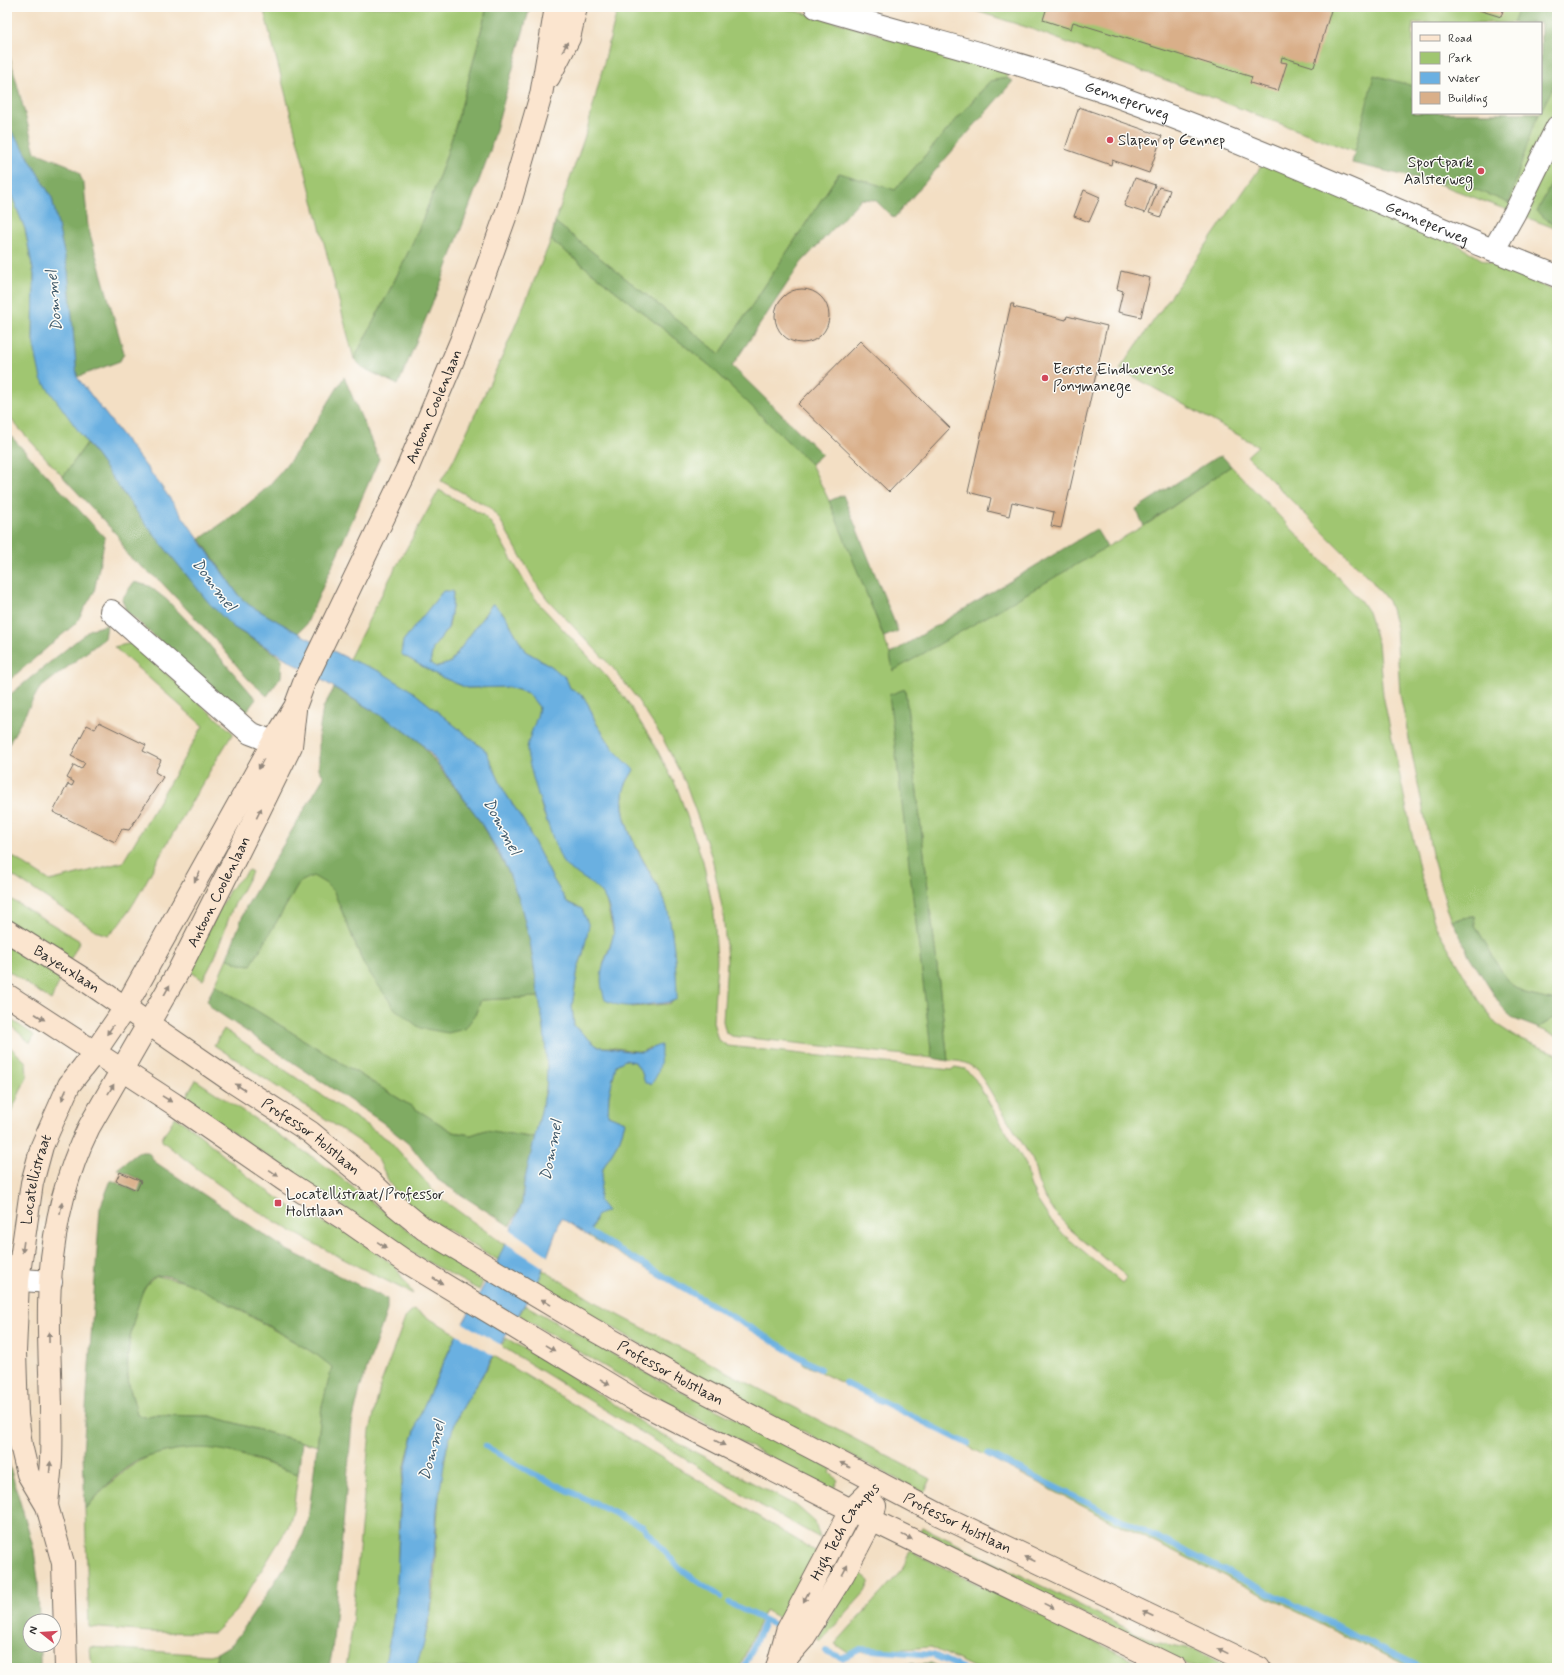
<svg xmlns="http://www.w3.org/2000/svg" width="1564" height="1675" font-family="Mynerve,sans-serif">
<rect width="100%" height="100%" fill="#fdfcf7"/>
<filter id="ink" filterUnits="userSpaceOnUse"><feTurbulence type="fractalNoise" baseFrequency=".025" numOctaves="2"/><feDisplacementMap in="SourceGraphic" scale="8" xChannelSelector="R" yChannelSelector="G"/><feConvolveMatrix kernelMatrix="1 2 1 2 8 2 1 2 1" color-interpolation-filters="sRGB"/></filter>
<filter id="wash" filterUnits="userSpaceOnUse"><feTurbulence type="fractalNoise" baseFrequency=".012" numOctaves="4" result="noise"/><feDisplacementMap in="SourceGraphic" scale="16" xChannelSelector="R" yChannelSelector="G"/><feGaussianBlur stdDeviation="0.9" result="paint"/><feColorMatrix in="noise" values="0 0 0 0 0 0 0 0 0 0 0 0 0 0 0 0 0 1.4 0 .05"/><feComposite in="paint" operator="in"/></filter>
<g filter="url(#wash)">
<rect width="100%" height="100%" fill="#f3dfc4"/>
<path fill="#a0c671" stroke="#66784e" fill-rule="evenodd" d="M 263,7 L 487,7 C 470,76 453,145 426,211 C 406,262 379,310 354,359 Z
M 618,7 L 777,7 L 808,14 L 1008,72 L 1007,78 L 990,81 L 895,190 L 839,173 L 720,354 L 555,222 L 587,130 Z
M 964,7 L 1557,7 L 1557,229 L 1029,28 ZM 1413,23 L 1541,23 L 1541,113 L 1413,113 Z
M 1264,162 L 1444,236 L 1481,259 L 1557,292 L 1557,1001 L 1528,995 L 1512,985 L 1502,973 L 1475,925 L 1474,916 L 1452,920 L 1447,908 L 1433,859 L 1400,694 L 1396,628 L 1391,609 L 1388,601 L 1371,580 L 1247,456 L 1258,446 L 1120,369 Z
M 7,184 L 25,229 L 34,275 L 33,341 L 75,424 L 87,443 L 63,477 L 7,415 Z
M 551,240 L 709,365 L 811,464 L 838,519 L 890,654 L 893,670 L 1152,521 L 1231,466 L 1360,600 L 1368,612 L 1378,643 L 1383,695 L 1420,873 L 1435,925 L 1479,1000 L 1496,1024 L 1516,1037 L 1557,1054 L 1557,1668 L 1412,1668 L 1096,1513 L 954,1439 L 804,1364 L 797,1356 L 589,1236 L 596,1216 L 603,1168 L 620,1139 L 625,1122 L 608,1115 L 609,1095 L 616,1065 L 625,1060 L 635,1062 L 642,1073 L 645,1083 L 650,1047 L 642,1052 L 609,1047 L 598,1047 L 574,1026 L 572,1006 L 578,968 L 583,954 L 582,909 L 567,902 L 553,879 L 524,822 L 504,791 L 486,751 L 412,691 L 349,659 L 390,578 L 439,490 L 483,515 L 491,523 L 529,590 L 541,606 L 605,674 L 627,701 L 654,744 L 677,788 L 703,861 L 714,914 L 717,961 L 713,1022 L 718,1040 L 728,1046 L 951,1070 L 955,1067 L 965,1069 L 975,1079 L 1026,1165 L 1030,1184 L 1037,1200 L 1049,1218 L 1065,1236 L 1122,1283 L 1127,1277 L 1071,1230 L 1055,1213 L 1044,1196 L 1038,1182 L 1033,1161 L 978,1071 C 968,1063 961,1060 948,1061 L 905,689 L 890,695 L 932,1058 L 731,1036 L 726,1033 L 723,1021 L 727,961 L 723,912 L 712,858 L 686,784 L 663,739 L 635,696 L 613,668 L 548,600 L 537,585 L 499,518 L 489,507 L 441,481 L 453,461 L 503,355 ZM 443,591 L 453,592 L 452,608 L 449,627 L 433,648 L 430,663 L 436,667 L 450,663 L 493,603 L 506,617 L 525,651 L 551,666 L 565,678 L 570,688 L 581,694 L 588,704 L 596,723 L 614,750 L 634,770 C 631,775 627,781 625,786 C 613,824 652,868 665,902 C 673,923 677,976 676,999 L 669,1004 L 632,1007 L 603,965 L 614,935 L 606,900 L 598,887 L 564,864 L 543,812 L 533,775 L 530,738 L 537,719 L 539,707 L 528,693 L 508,687 L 467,688 L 439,676 L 401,654 L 403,641 Z
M 132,643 L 233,733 C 208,773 185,813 161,854 C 149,875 127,922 108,935 L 98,932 L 7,872 L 7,853 L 50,881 L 123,862 L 203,726 L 114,647 Z
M 249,870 L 252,872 L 232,909 L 215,957 L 203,980 L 188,970 L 230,889 Z
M 313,875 L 325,883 L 334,892 L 364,965 L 475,1015 L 481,1000 L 539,997 C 544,1027 550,1059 546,1089 C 543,1105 538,1122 535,1138 L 486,1130 L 471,1135 L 453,1132 L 215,985 L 227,958 L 240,964 L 251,964 L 300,882 Z
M 7,897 L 80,941 L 70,960 L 7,924 Z
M 7,945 L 61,978 L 51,1000 L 7,970 Z
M 1557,1016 L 1557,1036 L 1538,1028 Z
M 7,1017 L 34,1035 L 31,1042 L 29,1042 L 7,1022 Z
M 224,1029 L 390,1141 L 439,1197 L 505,1245 L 498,1260 L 412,1209 L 390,1184 L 379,1161 L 365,1145 L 214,1045 Z
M 7,1044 L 26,1062 L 27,1076 L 7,1122 Z
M 196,1080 L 320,1162 L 420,1239 L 483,1282 L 479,1290 L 415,1255 L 184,1100 Z
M 175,1117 L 193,1129 L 251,1179 L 301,1214 L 344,1231 L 394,1265 L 413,1294 C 353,1264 291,1234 235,1196 C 210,1179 186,1160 162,1141 L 162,1138 Z
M 543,1270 L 605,1308 L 931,1479 L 924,1493 L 680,1368 L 538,1282 Z
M 157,1276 L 190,1283 L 205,1290 L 317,1355 L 333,1367 L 322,1406 L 317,1446 L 210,1416 L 153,1415 L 145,1417 L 137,1414 C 135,1404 131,1394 129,1384 C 125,1361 132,1309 144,1289 C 147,1283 151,1280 157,1276 Z
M 525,1305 L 670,1386 L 832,1469 L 830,1473 L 838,1480 L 833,1490 C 726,1435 621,1379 519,1315 Z
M 414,1310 L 457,1334 C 433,1385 408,1433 401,1490 C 397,1526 399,1563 396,1599 C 394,1623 389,1645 384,1668 L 346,1668 L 351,1635 L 370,1431 L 381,1383 L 406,1316 Z
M 506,1338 L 582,1383 L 646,1426 L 798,1507 L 815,1522 L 820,1538 L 760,1505 L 501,1346 Z
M 494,1356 L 820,1554 L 786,1622 L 765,1610 L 739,1668 L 415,1668 C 425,1641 432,1614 434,1586 C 437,1539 436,1493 447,1447 C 454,1413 478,1386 494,1356 Z
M 200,1447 L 223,1449 L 298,1474 L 293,1511 L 288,1527 L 237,1610 L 214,1633 L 150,1632 L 89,1627 L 85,1509 C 124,1468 141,1450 200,1447 Z
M 923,1527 L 1154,1642 L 1193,1649 L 1232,1668 L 1195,1668 L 919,1533 Z
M 910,1551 L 1149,1668 L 975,1668 L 931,1647 L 848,1653 L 835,1644 L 902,1570 Z
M 858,1571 L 870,1581 L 865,1592 L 821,1641 L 817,1639 Z
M 90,1647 L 209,1655 L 217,1653 L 215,1668 L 92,1668 Z"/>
<path fill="#80ab63" stroke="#566b47" d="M 487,7 L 530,7 L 490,151 L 442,280 L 398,385 L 363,368 L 354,359 C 379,310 406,262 426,211 C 453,145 470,76 487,7 Z
M 1519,7 L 1557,7 L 1557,80 L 1541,111 L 1541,23 L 1513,23 Z
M 7,46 L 35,152 L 68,165 L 79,173 L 84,185 L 88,227 L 124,353 L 120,361 L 77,377 L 68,271 L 52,198 L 23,148 L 7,125 Z
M 1374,75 L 1413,86 L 1413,113 L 1540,113 L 1532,129 L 1509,203 L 1457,182 L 1436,183 L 1352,163 Z
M 1007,78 L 1013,81 L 894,218 L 875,200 L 861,199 L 801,263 L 732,366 L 822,454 L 811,464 L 709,365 L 551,240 L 555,222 L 720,354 L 839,173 L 895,190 L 990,81 Z
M 1557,172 L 1557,227 L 1537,212 Z
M 344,377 L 379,459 L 306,625 L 298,633 L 249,605 L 239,596 L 200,539 C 225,521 250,505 271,483 C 299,454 323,411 344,377 Z
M 7,432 L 105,538 L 94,592 L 76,623 L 7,682 Z
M 87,443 L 144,522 L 209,603 L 233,627 L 274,653 L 282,659 L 281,677 L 267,696 L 247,678 L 215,639 L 160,581 L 128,556 L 118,536 L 63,477 Z
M 1222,456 L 1231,466 L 1144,526 L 1136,509 L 1215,458 Z
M 843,495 L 898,631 L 884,637 L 829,501 Z
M 1096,529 L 1107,547 L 893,671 L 890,654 Z
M 134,582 L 149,586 L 167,600 L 198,632 L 256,699 L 243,716 L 126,611 L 122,599 Z
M 107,625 L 105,638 L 39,689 L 7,747 L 7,697 L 91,629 Z
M 334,688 L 392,722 L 419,741 L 476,815 L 508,871 L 520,902 L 530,942 L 539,997 L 481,1000 L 475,1015 L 465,1029 L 448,1033 L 420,1028 L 395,1009 L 364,965 L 334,892 L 325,883 L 313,876 L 300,882 L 251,965 L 240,964 L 227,958 L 246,907 L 324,777 L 319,769 L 319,733 L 323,708 Z
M 905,689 L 948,1061 L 932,1058 L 889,695 Z
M 1474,916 L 1475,925 L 1502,972 L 1512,985 L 1528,995 L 1557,1001 L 1557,1016 L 1538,1028 L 1514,1019 L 1503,1009 L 1470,957 L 1452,920 Z
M 215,985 L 453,1132 L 471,1135 L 486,1130 L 535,1138 L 524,1183 L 522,1204 L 510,1226 L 438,1180 L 411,1146 L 382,1122 L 210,1007 L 207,1000 Z
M 139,1152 L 148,1152 L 155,1162 L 287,1250 L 387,1299 L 387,1310 L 360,1389 L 352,1423 L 332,1652 L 329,1668 L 215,1668 L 217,1653 L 232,1644 L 246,1625 L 288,1562 L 303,1535 L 308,1520 L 322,1406 L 332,1367 L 317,1355 C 291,1340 180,1269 157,1276 C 143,1280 140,1301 136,1312 C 130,1334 124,1362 129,1385 C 131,1395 135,1404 137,1414 L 145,1417 L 153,1415 L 210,1416 L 302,1442 L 298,1474 C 250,1458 218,1440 165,1452 C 155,1455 143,1457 134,1463 C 115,1474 100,1493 85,1509 L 83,1452 L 100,1208 L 111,1180 L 138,1192 L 142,1181 L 117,1169 Z
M 7,1457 L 34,1550 L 38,1580 L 39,1621 L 30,1621 L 30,1645 L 40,1645 L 40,1668 L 7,1668 Z
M 931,1663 L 942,1668 L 816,1668 Z"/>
<path fill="#6bb0e1" stroke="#4b6e86" d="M 7,125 L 23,148 L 52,198 L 68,271 L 77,377 L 161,486 L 239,596 L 249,605 L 298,633 L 349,659 L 379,671 L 412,691 L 486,751 L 504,791 L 524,822 L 553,879 L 567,902 L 582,909 L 589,926 L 583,954 L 578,968 L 572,1006 L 574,1026 L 598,1047 C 612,1047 625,1052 640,1052 C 646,1052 654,1046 661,1045 C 661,1059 661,1073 651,1084 L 645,1083 L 642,1073 L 635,1062 L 625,1060 L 616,1065 L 609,1095 L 608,1115 L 625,1122 L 620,1139 L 603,1168 L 599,1201 L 607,1211 L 596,1216 L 589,1236 L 561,1218 L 538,1282 L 457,1417 L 447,1446 L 437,1509 L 431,1608 L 423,1647 L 415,1668 L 384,1668 L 392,1628 L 396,1600 L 401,1490 L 410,1447 L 420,1414 L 457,1334 L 498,1260 L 522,1204 L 524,1183 L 546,1090 L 547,1068 L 544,1029 L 530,942 L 520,902 L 508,871 L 498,851 L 476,815 L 431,754 L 419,741 L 392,722 L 233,627 L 209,603 L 144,522 L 41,379 L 33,341 L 34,275 L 25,229 L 7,184 Z
M 443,591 L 453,591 L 452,608 L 448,628 L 433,648 L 430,663 L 436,667 L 450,663 L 493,603 L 506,617 L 525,651 L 551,666 L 566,678 L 570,688 L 581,694 L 588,704 L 596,723 L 614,750 L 634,770 C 631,775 627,781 625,786 C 613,824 651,868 665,902 C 673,923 677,976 677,999 C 668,1004 662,1003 652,1004 C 635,1006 622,1009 605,1000 C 595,970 607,963 613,936 C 615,930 611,919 610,912 C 603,886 593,886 573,871 C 570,869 566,867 564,864 C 556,852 525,760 527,748 C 529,734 537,722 539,707 L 528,693 L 508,687 L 467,688 L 439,676 L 401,654 L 403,641 Z"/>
<path fill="#f3dfc4" d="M 509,1229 L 550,1257 L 546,1269 L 504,1242 Z
M 461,1322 L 503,1346 L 496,1357 L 455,1333 Z"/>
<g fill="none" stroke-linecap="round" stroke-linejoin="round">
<path stroke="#6bb0e1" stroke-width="6" d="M 584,1229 L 820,1369
M 845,1383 L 968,1444
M 485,1446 L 530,1472 L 643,1527 L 680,1569 L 721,1597
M 988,1454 L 1422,1668
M 729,1603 L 781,1628
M 826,1651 L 842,1658 L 861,1649 L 933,1655 L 962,1668
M 744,1668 L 765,1620"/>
</g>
<g id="blocks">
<path fill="#d9af89" d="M 1047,7 L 1332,7 L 1314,67 L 1282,57 L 1281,62 L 1287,63 L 1278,91 L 1250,83 L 1252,77 L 1073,22 L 1071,29 L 1043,20 Z
M 1469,7 L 1504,7 L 1501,17 Z
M 1079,107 L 1162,136 L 1149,173 L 1112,160 L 1111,165 L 1065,149 Z
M 1135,178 L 1155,185 L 1145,213 L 1124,206 Z
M 1159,187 L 1170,190 L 1161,217 L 1149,213 Z
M 1084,190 L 1100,197 L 1089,222 L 1074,216 Z
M 1121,271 L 1150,278 L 1141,317 L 1118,312 L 1123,291 L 1117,289 Z
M775 316a27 27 0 1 1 54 0a27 27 0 1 1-54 0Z
M 1011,304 L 1014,304 L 1013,307 L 1066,320 L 1067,316 L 1107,326 L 1061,528 L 1051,526 L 1054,512 L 1012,502 L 1009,516 L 988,511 L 991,498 L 968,492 Z
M 860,341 L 950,428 L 889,492 L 798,404 Z
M 99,722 L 146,745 L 143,751 L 161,760 L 155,772 L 163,777 L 129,830 L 122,829 L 115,842 L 53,812 L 68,784 L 72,786 L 74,782 L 67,778 L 74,765 L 81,769 L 85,763 L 71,756 L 87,725 L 95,729 Z
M 120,1172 L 141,1181 L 137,1190 L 116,1181 Z"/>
</g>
</g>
<g filter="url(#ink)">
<use href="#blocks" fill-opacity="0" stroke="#716a61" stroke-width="1"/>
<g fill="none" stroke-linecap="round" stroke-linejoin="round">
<g stroke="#716a61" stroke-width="24">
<g id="street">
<path id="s1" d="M 816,7 C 926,40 1039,66 1146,107 C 1285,158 1419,222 1557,276"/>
<path d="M 1493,251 L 1515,212 L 1557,127"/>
<path d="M 111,611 L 250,733 L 273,742"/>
<path d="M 7,1279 L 51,1282"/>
</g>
</g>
<g stroke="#716a61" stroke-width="24">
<g id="secondary">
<path d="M 549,77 L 569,38 L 576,7"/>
<path id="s2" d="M 7,931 L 85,980 L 233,1082 L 310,1132 L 373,1184 L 397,1207 L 424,1229 L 592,1329 L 675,1376 L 940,1515 L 1259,1668"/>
<path d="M 7,995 L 174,1104 L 287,1182 L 349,1222 L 405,1261 L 635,1400 L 851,1510 L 1175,1668"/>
<path id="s3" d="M 47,1506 C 48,1491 50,1476 51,1461 C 53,1409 48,1357 49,1306 C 50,1244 62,1182 89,1127 L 178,972 L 258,813 L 291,746 L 295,710"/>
<path d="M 781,1664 L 803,1639 L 843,1575 L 872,1520 L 875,1506"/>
<path id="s4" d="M 66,1668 L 63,1563 L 47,1506 L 28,1474 L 21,1445 L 17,1415 L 15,1352 L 18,1280 L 32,1183 L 42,1146 L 69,1085 L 95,1052 L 125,1008 L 273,742 L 295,707 L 304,683 L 408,467 L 461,341 L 509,206 L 541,95 L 556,7"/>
<path id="s5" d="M 777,1668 L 787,1631 L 851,1510 L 879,1483"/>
</g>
</g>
<use href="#street" stroke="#fff" stroke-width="22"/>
<use href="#secondary" stroke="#fbe5cf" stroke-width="22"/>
</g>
<defs><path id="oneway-solid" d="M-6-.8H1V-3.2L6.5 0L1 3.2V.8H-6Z"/></defs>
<g fill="#93887d">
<use href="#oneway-solid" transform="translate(565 47) rotate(-63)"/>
<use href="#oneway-solid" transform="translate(261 764) rotate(118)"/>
<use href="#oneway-solid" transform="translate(259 813) rotate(-64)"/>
<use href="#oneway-solid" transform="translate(197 877) rotate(119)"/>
<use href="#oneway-solid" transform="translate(167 990) rotate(-61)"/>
<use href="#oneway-solid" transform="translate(40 1017) rotate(33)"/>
<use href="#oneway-solid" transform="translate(110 1030) rotate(125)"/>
<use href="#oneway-solid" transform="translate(240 1087) rotate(-147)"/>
<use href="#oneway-solid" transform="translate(111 1089) rotate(-59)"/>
<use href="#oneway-solid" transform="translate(64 1095) rotate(114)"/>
<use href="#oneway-solid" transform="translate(167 1099) rotate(32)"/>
<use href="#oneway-solid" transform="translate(274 1173) rotate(35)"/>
<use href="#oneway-solid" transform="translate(61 1208) rotate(-80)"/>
<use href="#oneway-solid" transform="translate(382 1245) rotate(35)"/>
<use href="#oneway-solid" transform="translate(23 1247) rotate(98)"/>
<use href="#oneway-solid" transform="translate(438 1281) rotate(31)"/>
<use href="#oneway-solid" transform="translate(546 1302) rotate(-149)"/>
<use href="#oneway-solid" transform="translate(49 1337) rotate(-91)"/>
<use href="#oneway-solid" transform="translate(550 1348) rotate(31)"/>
<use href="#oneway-solid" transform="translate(605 1382) rotate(32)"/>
<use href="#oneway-solid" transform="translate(720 1443) rotate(27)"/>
<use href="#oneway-solid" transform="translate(845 1465) rotate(-152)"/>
<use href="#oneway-solid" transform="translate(50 1467) rotate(-85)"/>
<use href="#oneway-solid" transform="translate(907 1537) rotate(26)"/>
<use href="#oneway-solid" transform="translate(1030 1559) rotate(-155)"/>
<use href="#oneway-solid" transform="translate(845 1570) rotate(-62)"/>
<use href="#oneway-solid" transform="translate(806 1597) rotate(118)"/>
<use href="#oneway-solid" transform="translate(1049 1606) rotate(26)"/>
<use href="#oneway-solid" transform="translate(1148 1614) rotate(-155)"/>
<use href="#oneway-solid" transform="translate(1223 1651) rotate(-154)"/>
</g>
</g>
<g fill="#d1495b" stroke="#fdfcf7" stroke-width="1.5">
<circle cx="1110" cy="140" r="4"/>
<circle cx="1481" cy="171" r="4"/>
<circle cx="1045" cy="378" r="4"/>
<rect x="274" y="1199" width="8" height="8" rx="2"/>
</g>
<g text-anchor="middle" stroke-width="3" stroke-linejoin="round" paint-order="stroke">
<g font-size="15" fill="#2b2b2b" stroke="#fdfcf7">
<text dy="5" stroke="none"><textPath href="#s1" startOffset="325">Genneperweg</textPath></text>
<text dy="5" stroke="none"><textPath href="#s1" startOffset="649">Genneperweg</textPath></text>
<text dy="5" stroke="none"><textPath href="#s4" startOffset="1372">Antoon Coolenlaan</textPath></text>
<text dy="5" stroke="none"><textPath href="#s3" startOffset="654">Antoon Coolenlaan</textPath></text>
<text dy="5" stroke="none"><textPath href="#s2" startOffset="71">Bayeuxlaan</textPath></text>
<text dy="5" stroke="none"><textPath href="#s2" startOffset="367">Professor Holstlaan</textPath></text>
<text dy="5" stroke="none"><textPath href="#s4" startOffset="499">Locatellistraat</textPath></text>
<text dy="5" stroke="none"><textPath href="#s2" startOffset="799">Professor Holstlaan</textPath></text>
<text dy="5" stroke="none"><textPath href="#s2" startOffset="1123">Professor Holstlaan</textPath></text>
<text dy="5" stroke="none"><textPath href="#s5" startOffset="154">High Tech Campus</textPath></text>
</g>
<g font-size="15" fill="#2b2b2b" stroke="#fdfcf7" text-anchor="start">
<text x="1118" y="145">Slapen op Gennep</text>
<text x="1473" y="167" text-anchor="end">Sportpark<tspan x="1473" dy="17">Aalsterweg</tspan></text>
<text x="1053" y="374">Eerste Eindhovense<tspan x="1053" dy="17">Ponymanege</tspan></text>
<text x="286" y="1199">Locatellistraat/Professor<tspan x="286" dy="17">Holstlaan</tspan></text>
</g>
<g font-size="16" font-style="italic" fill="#415a6b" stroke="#fdfcf7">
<text transform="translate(53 301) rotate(-95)" y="6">Dommel</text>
<text transform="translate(215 584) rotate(53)" y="6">Dommel</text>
<text transform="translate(503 826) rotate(62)" y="6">Dommel</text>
<text transform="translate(550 1150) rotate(-79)" y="6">Dommel</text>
<text transform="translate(431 1450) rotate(-75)" y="6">Dommel</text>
</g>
</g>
<rect width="1564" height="1675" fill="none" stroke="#fdfcf7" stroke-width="24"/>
<rect x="1412" y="22" width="130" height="92" fill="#fdfcf7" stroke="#a9a8a5"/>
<rect x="1420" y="35" width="20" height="6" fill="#fbe5cf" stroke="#a9a8a5"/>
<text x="1448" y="42" font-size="12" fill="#2b2b2b">Road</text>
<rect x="1420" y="52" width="20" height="12" fill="#a0c671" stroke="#a9a8a5"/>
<text x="1448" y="62" font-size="12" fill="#2b2b2b">Park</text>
<rect x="1420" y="72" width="20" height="12" fill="#6bb0e1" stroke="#a9a8a5"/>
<text x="1448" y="82" font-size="12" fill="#2b2b2b">Water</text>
<rect x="1420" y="92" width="20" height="12" fill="#d9af89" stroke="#a9a8a5"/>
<text x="1448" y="102" font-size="12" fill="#2b2b2b">Building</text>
<g transform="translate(42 1633) rotate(287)"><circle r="19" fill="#fdfcf7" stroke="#a9a8a5"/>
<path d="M0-3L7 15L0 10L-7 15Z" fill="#d1495b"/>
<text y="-6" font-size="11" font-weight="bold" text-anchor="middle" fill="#2b2b2b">N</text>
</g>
</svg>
